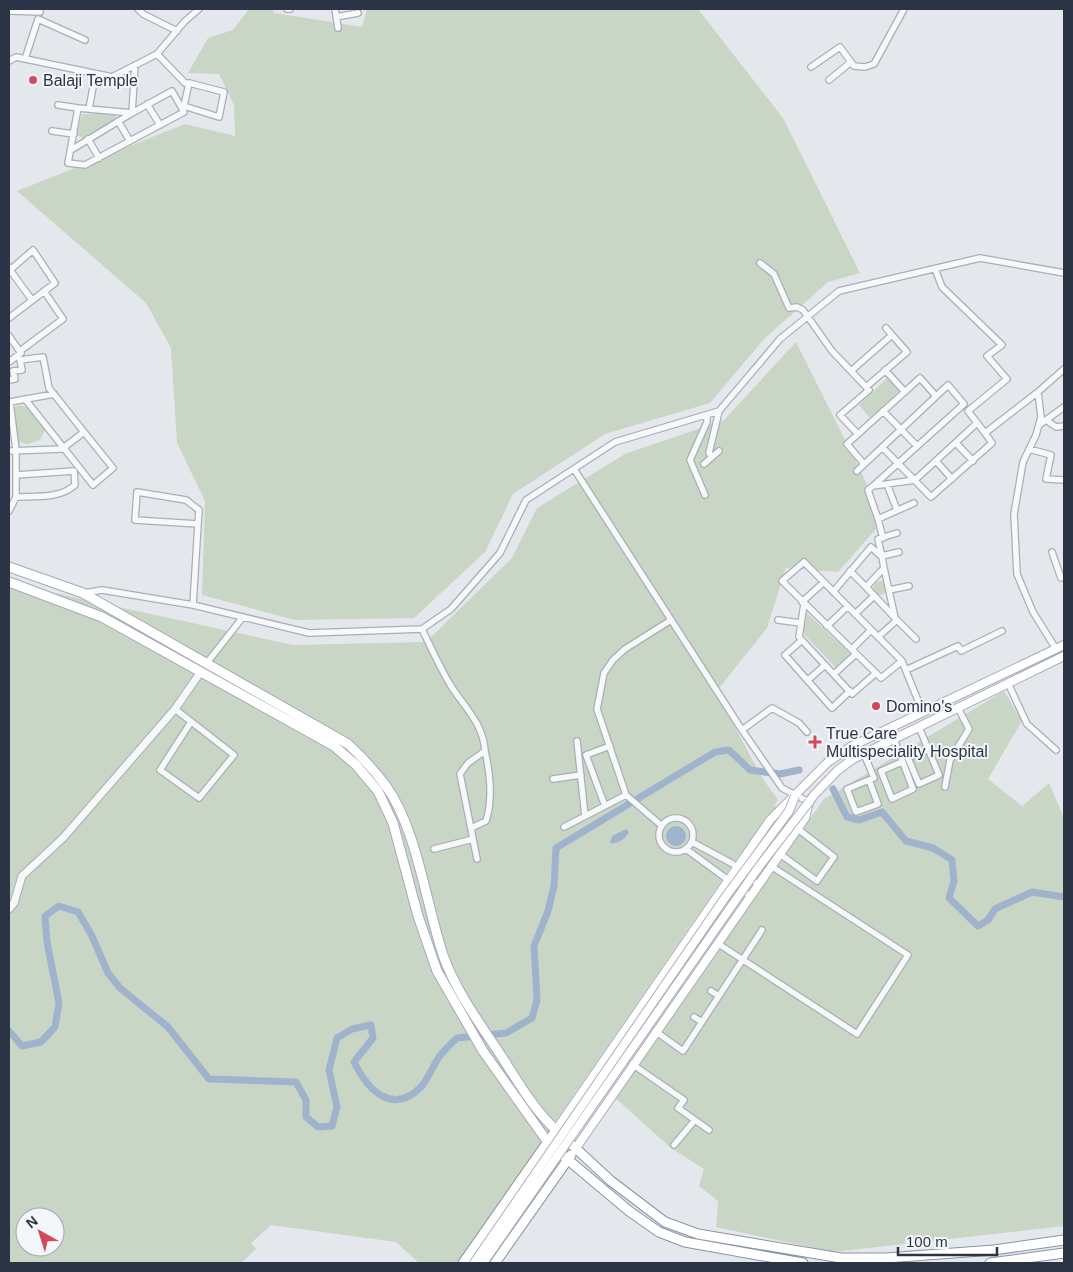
<svg xmlns="http://www.w3.org/2000/svg" width="1073" height="1272" font-family="Arial,sans-serif">
<rect width="100%" height="100%" fill="#e4e7ec"/>
<path fill="#c9d6c5" fill-rule="evenodd" d="M 249,9 L 272,9 L 274,13 L 362,27 L 367,9 L 698,9 L 783,118 L 860,273 L 828,282 L 764,339 L 710,403 L 605,434 L 513,494 L 485,552 L 414,618 L 295,620 L 202,595 L 205,501 L 177,443 L 171,348 L 146,303 L 17,191 L 185,124 L 235,136 L 234,105 L 219,74 L 188,73 L 208,38 L 233,30 Z
M 115,113 L 116,120 L 85,139 L 77,135 L 82,114 Z
M 796,342 L 871,492 L 876,529 L 838,572 L 786,568 L 767,628 L 716,692 L 761,776 L 778,800 L 775,805 L 776,808 L 733,864 L 458,1263 L 419,1263 L 396,1242 L 271,1225 L 251,1243 L 256,1249 L 241,1263 L 9,1263 L 9,583 L 293,645 L 426,642 L 512,558 L 537,508 L 625,454 L 724,420 ZM 25,1217 L 55,1217 L 55,1247 L 25,1247 Z
M 887,378 L 899,391 L 870,418 L 859,405 Z
M 18,405 L 27,407 L 45,430 L 40,440 L 28,444 L 18,442 L 14,408 Z
M873 588a7 7 0 1 1 14 0a7 7 0 1 1-14 0Z
M 807,613 L 851,654 L 837,669 L 803,633 Z
M 1004,691 L 1022,721 L 988,779 L 1022,806 L 1049,783 L 1064,818 L 1064,1226 L 833,1252 L 716,1227 L 718,1201 L 699,1186 L 704,1169 L 671,1148 L 613,1096 L 824,799 Z"/>
<path fill="#9fb4cc" d="M666 836a10 10 0 1 1 20 0a10 10 0 1 1-20 0Z
M 626,829 L 629,832 C 626,838 617,845 610,843 L 612,836 Z"/>
<g fill="none" stroke-linecap="round" stroke-linejoin="round">
<path stroke="#9fb4cc" stroke-width="7" d="M 833,789 L 847,817 L 859,820 L 882,812 L 906,841 L 933,848 L 952,860 L 954,881 L 949,898 L 978,926 L 988,920 L 995,909 L 1032,892 L 1064,897
M 9,1031 L 22,1046 L 41,1042 L 55,1027 L 59,1003 L 47,942 L 45,916 L 59,906 L 78,912 L 91,934 L 108,973 L 120,988 L 168,1027 L 209,1079 L 296,1082 L 306,1100 L 306,1117 L 318,1127 L 332,1126 L 337,1107 L 329,1070 L 337,1038 L 352,1029 L 371,1025 L 373,1038 L 354,1062 C 368,1090 392,1116 421,1087 C 428,1079 433,1066 439,1057 C 444,1050 451,1044 457,1038 L 506,1033 L 532,1018 L 537,1000 L 534,946 L 548,911 L 554,886 L 556,848 L 715,752 L 729,750 L 750,770 L 780,774 L 799,770"/>
<g stroke="#a9aeb7" stroke-width="8">
<path id="minor" d="M 138,9 L 143,14 L 177,31
M 287,9 L 290,9
M 335,9 L 338,28
M 9,11 L 40,12
M 336,17 L 358,13
M 157,54 L 185,83 L 189,83 L 224,92 L 219,117 L 184,106 L 189,83
M 25,59 L 38,19 L 85,40
M 9,61 L 16,57 L 112,77 L 157,54 L 185,21 L 199,9
M 811,67 L 840,47 L 854,66 L 865,67 L 874,64 L 904,9
M 829,80 L 851,62
M 147,104 L 160,125
M 58,105 L 78,108
M 89,109 L 93,87
M 132,113 L 135,65
M 118,121 L 130,141
M 52,131 L 74,134
M 88,139 L 99,158
M 71,150 L 132,113 L 78,108 L 68,163 L 85,165 L 184,112 L 172,91 L 132,113
M 760,263 L 774,274 L 789,308 L 797,307 L 803,310 L 832,351 L 869,390 L 840,415 L 855,431
M 9,267 L 10,270 L 33,250 L 55,283 L 9,318
M 935,269 L 942,287 L 1002,345 L 987,356 L 1007,379 L 968,411 L 985,433 L 1038,392
M 10,270 L 32,300
M 886,328 L 892,335
M 9,336 L 21,353 L 9,362
M 20,351 L 63,319 L 44,291
M 885,370 L 905,392
M 851,371 L 892,335 L 907,352 L 866,387
M 9,380 L 15,379 L 13,371 L 22,370 L 20,360 L 43,357 L 49,388 L 84,432 L 62,449 L 9,451
M 25,399 L 93,485 L 113,468 L 84,432
M 719,411 L 709,453 L 712,457 L 719,451
M 883,411 L 917,446
M 1046,420 L 1056,427 L 1064,426
M 1039,425 L 1064,407
M 956,443 L 973,461
M 882,447 L 931,497 L 992,443 L 985,433
M 1029,449 L 1051,455 L 1046,479 L 1064,480
M 936,461 L 952,479
M 704,464 L 712,457
M 864,464 L 847,444 L 920,378 L 936,396
M 574,469 L 742,730 L 782,788 L 809,802
M 857,471 L 948,385 L 964,404 L 873,486 L 915,480 L 977,423
M 16,475 L 74,471 L 75,485 C 59,499 37,496 16,497
M 887,484 L 897,510
M 873,486 L 868,490 L 878,519 L 914,503
M 705,495 L 690,460 L 707,422 L 707,415
M 9,511 L 16,497 L 16,450 L 10,402 L 54,394
M 878,519 L 883,538
M 1052,552 L 1061,578 L 1064,577
M 882,556 L 899,552
M 882,557 L 878,539 L 897,533
M 850,571 L 866,587
M 889,590 L 909,586
M 833,592 L 871,547 L 882,557 L 884,568
M 84,593 L 102,590 L 193,605 L 309,633 L 422,629 L 451,609 L 500,553 L 526,500 L 615,442 L 719,411 L 780,339 L 839,291 L 980,258 L 1064,273
M 802,602 L 824,582
M 804,604 L 799,637 L 852,694 L 876,673
M 193,605 L 198,524 L 135,520 L 137,492 L 186,500 L 199,510 L 198,524
M 855,614 L 874,596
M 778,620 L 801,623
M 897,620 L 916,639
M 827,626 L 848,606
M 422,629 C 431,648 440,668 451,686 C 465,708 483,723 485,751
M 878,637 L 897,620 L 895,618 L 866,587 L 884,568 L 895,618
M 802,640 L 785,655 L 832,708 L 850,691
M 852,649 L 871,630
M 1056,649 L 1033,612 L 1017,574 L 1014,514 L 1023,462 L 1036,435 L 1041,417 L 1038,392 L 1064,369
M 902,661 L 881,678 L 782,581 L 804,562 L 902,661 L 923,713
M 206,664 L 243,617
M 906,670 L 958,646 L 961,651 L 1002,631
M 834,674 L 856,654
M 808,680 L 825,665
M 1008,683 L 1027,724 L 1056,750
M 175,709 L 234,755 L 199,798 L 160,770 L 191,722
M 919,727 L 939,775 L 919,784 L 908,758 L 928,749
M 742,730 L 772,708 L 799,723 L 807,732
M 894,739 L 913,789 L 892,799 L 881,771 L 902,762
M 577,741 L 585,816
M 864,754 L 874,778 L 847,789 L 856,812 L 878,804 L 869,780
M 553,779 L 581,775
M 945,787 L 950,760 L 969,729 L 958,708
M 605,806 L 586,755 L 610,746
M659 835a17 17 0 1 1 34 0a17 17 0 1 1-34 0Z
M 662,826 L 626,795 L 597,709 L 604,673 L 613,660 L 625,649 L 671,620
M 564,827 L 626,795
M 471,828 L 486,821 C 493,799 490,773 485,751 L 468,763 L 460,774 L 477,859
M 692,842 L 733,864 L 758,885
M 434,849 L 473,839
M 686,849 L 750,896
M 780,854 L 817,881 L 834,857 L 798,829
M 717,943 L 857,1034 L 908,955 L 771,866
M 711,991 L 719,996
M 694,1017 L 702,1022
M 655,1031 L 683,1051 L 762,930
M 632,1064 L 684,1100 L 678,1108 L 709,1130
M 674,1145 L 695,1120"/>
</g>
<g stroke="#a9aeb7" stroke-width="9">
<path id="tertiary" d="M 9,909 L 14,903 L 22,876 L 63,838 L 175,709 L 200,673"/>
</g>
<g stroke="#a9aeb7" stroke-width="10">
<path id="secondary" d="M 556,1130 L 770,820 L 828,762 L 852,746 L 1064,645
M 576,1148 L 805,818 L 809,802 L 814,795 L 838,770 L 853,759 L 1064,656"/>
</g>
<g stroke="#a3abb8" stroke-width="11">
<path id="primary" d="M 9,567 L 83,593 L 348,744 C 362,757 375,771 386,786 C 417,829 426,904 443,955 C 456,992 481,1025 502,1057 C 518,1082 535,1111 556,1130
M 9,582 L 102,617 L 334,746 L 356,765 L 378,791 L 393,823 L 418,916 L 437,971 L 483,1051 L 547,1141"/>
</g>
<g stroke="#8b94a3" stroke-width="11">
<path id="trunk" d="M 554,1148 L 629,1211 L 659,1232 L 685,1242 L 803,1263
M 463,1263 L 556,1130 L 611,1181 L 665,1222 L 698,1234 L 841,1258 L 886,1258 L 994,1250 L 1064,1240
M 495,1263 L 571,1155
M 990,1263 L 1064,1253"/>
</g>
<use href="#minor" stroke="#f7f8fa" stroke-width="5.5"/>
<use href="#tertiary" stroke="#f7f8fa" stroke-width="7"/>
<use href="#secondary" stroke="#fff" stroke-width="8"/>
<use href="#primary" stroke="#fff" stroke-width="9"/>
<use href="#trunk" stroke="#fff" stroke-width="9"/>
<g stroke="#a9aeb7" stroke-width="10" stroke-linecap="butt">
<path id="secondary-bridge" d="M 474,1263 L 724,899 L 789,811 L 795,796
M 483,1263 L 758,868 L 809,802"/>
</g>
<use href="#secondary-bridge" stroke="#fff" stroke-width="8"/>
</g>
<g fill="#d1495b" stroke="#f4f6f9" stroke-width="2">
<circle cx="33" cy="80" r="5"/>
<circle cx="876" cy="706" r="5"/>
<path d="M812.5 734.5h5v5h5v5h-5v5h-5v-5h-5v-5h5z"/>
</g>
<g text-anchor="middle" stroke-width="4" stroke-linejoin="round" paint-order="stroke">
<g font-size="16" fill="#2b3445" stroke="#f4f6f9" text-anchor="start">
<text x="43" y="86">Balaji Temple</text>
<text x="886" y="712">Domino's</text>
<text x="826" y="739">True Care<tspan x="826" dy="18">Multispeciality Hospital</tspan></text>
</g>
</g>
<rect width="1073" height="1272" fill="none" stroke="#2b3445" stroke-width="20"/>
<g transform="translate(40 1232) rotate(321)"><circle r="24" fill="#f4f6f9" stroke="#a4a8b1"/>
<path d="M0-4L9 19L0 12L-9 19Z" fill="#d1495b"/>
<text y="-8" font-size="14" font-weight="bold" text-anchor="middle" fill="#2b3445">N</text>
</g>
<path d="M898 1247v8h99v-8" fill="none" stroke="#2b3445" stroke-width="2.5"/>
<text x="906" y="1247" font-size="15" fill="#2b3445" stroke="#f4f6f9" stroke-width="4" paint-order="stroke">100 m</text>
</svg>
